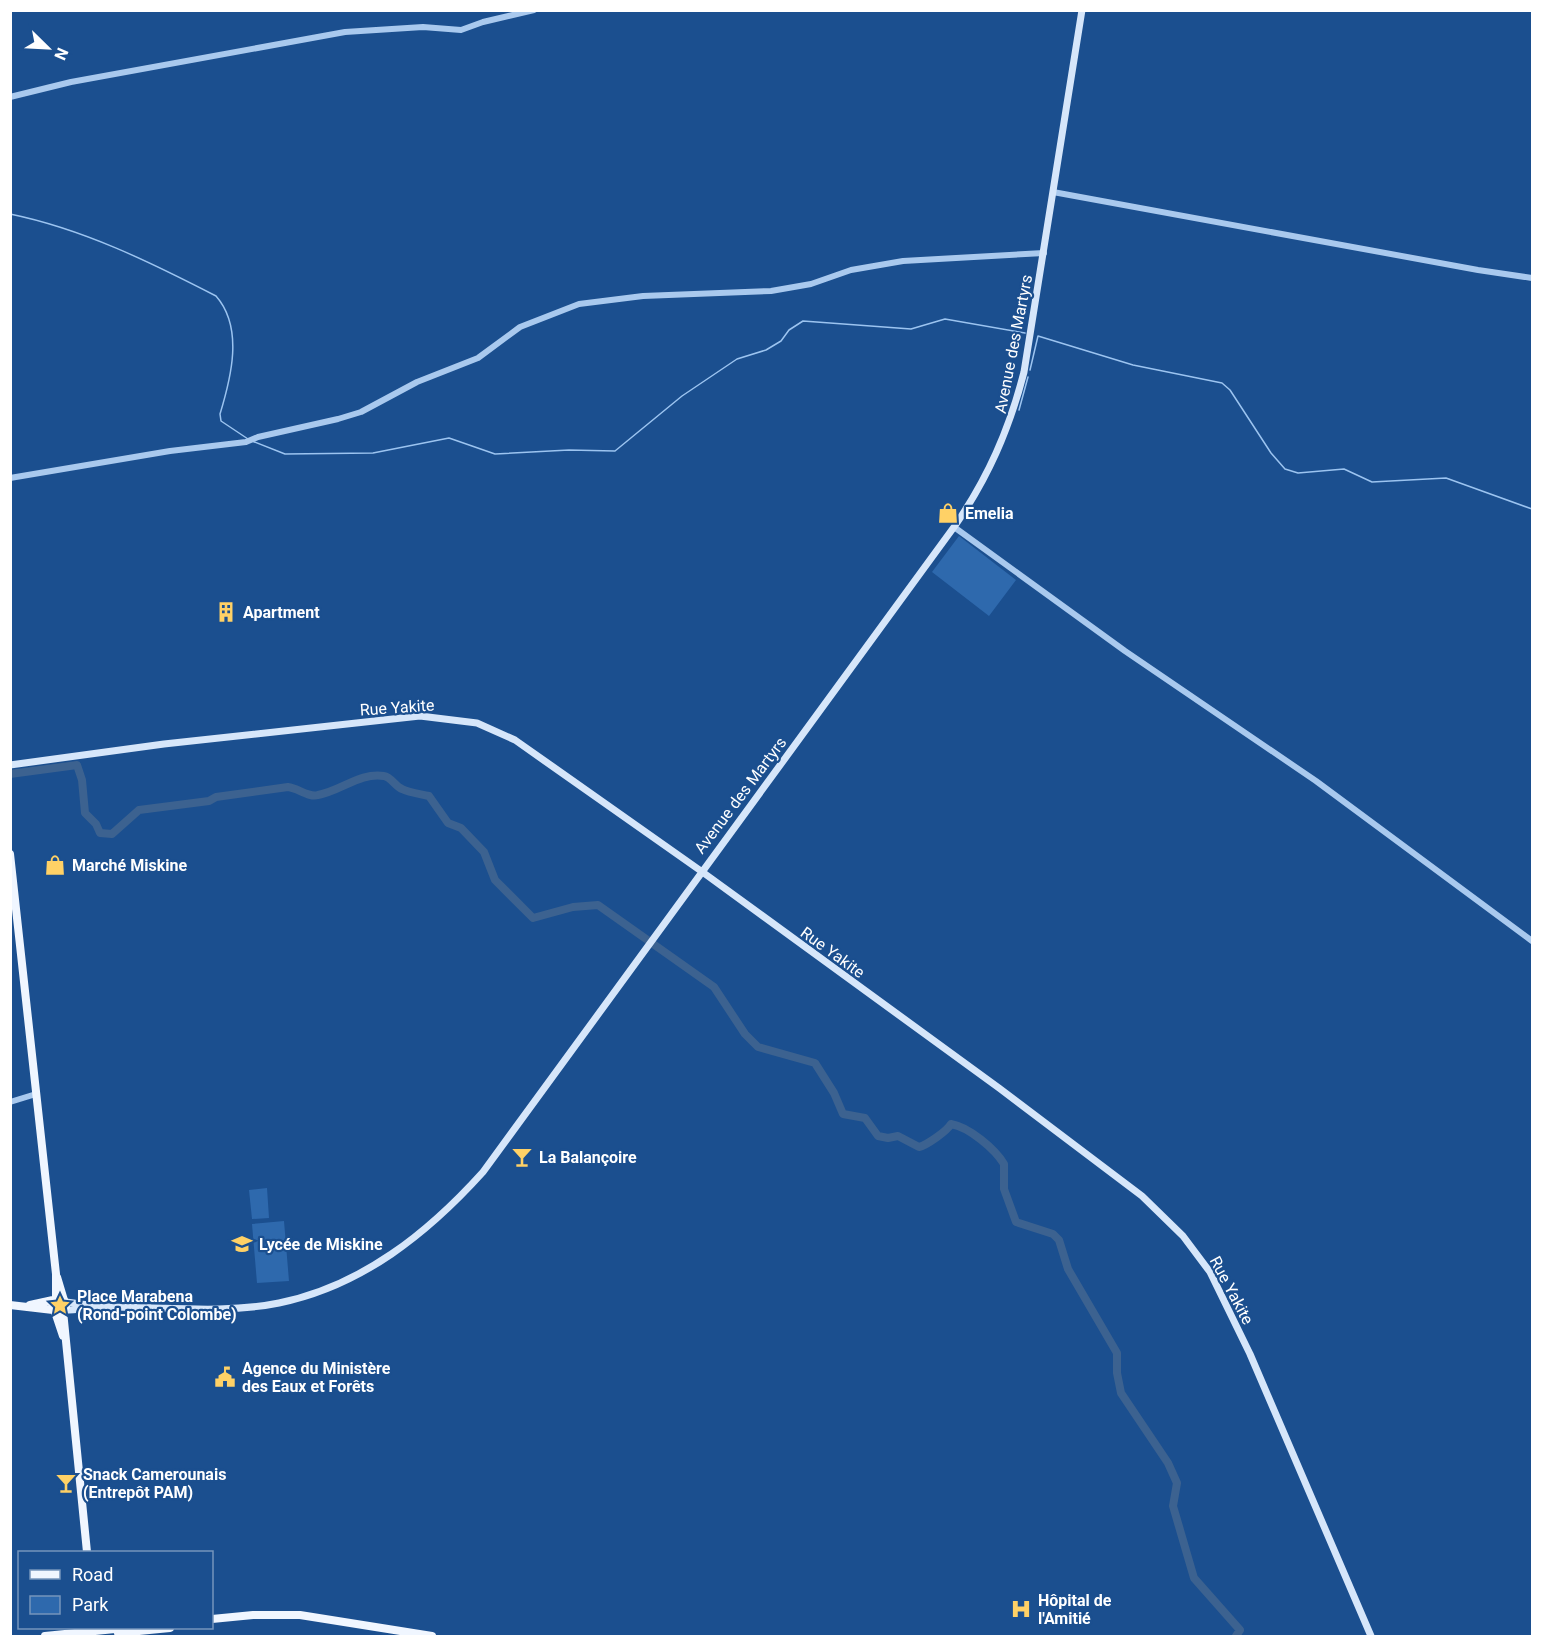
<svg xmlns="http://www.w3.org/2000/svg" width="1543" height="1647" font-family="Roboto,sans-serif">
<rect width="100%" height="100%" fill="#1b4f8f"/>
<path fill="#2e69ad" d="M 959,536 L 1016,580 L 989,616 L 932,572 Z
M 267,1188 L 269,1218 L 252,1219 L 249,1190 Z
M 284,1221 L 289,1281 L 257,1283 L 252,1224 Z"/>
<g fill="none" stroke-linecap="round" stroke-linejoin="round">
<path stroke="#9cc4f0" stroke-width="1.5" d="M 10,214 C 83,229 150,262 216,296 C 244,328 231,378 220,414 L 221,421 L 248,439
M 1030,370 L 1038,336 L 1133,365 L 1222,383 L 1230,390 L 1271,453 L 1285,469 L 1298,473 L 1344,469 L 1372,482 L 1446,478 L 1532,509
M 1019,410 L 1028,377
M 252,441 L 285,454 L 373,453 L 449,438 L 495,454 L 569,450 L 615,451 L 682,396 L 737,359 L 766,350 L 781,341 L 789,330 L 803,321 L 911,329 L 945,319 L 1025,333"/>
<path stroke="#3c6290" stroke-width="8" d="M 10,774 L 77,765 L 82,780 L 85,813 L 96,824 L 100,833 L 112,834 L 139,810 L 209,801 L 216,797 L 288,787 C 298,788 309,798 318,795 C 341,791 360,772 384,776 C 391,777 395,786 402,789 C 410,793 421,794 429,796 L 448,823 L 461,828 L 484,852 L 495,880 L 533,918 L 573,907 L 598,905 L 714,987 L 745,1034 L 758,1047 L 815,1063 L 834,1093 L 843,1114 L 865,1118 L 878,1136 L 888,1138 L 898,1136 L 919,1147 C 927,1145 947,1131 951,1124 C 969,1127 995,1149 1004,1164 L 1004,1189 L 1016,1222 L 1053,1234 L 1059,1240 L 1068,1269 L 1117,1353 L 1117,1373 L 1121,1393 L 1168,1463 L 1177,1483 L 1173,1506 L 1194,1578 L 1240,1630 L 1236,1636"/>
<path stroke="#a9c9ee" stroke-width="6" d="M 10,97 L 71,82 L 345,32 L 423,27 L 461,30 L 483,22 L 534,10
M 1053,192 L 1478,270 L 1532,278
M 10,478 L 170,451 L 246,442 L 258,437 L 338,419 L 361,412 L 417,382 L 478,358 L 520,327 L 579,304 L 643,296 L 771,291 L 811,284 L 851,270 L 903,261 L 1044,253
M 954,527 L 1125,651 L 1316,781 L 1532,941
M 10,1102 L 36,1094"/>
<path stroke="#d6e6fa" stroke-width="7" d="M 10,765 L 164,744 L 420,716 L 477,723 L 515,740 L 701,871 L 999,1088 L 1142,1196 L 1183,1236 L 1210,1272 L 1250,1354 L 1371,1636
M 66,1302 L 96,1306
M 65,1310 C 80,1310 95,1306 110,1307 C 166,1307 225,1314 279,1303 C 362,1286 428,1233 483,1172 L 954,527 C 988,478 1009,430 1024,372 L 1082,10"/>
<path stroke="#f0f6ff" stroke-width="8" d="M 10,854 L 56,1274 L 56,1298
M 57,1277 L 66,1307 L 61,1312 L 53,1310 L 52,1303 L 55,1299 L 64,1300
M 10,1305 L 53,1310
M 30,1305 L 53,1300
M 63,1311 L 87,1552
M 55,1312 L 63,1336
M 212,1619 L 253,1615 L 300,1615 L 432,1636
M 118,1633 L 170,1628
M 45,1636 L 125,1628"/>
</g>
<defs>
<g id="shop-bare" transform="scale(1.62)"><path d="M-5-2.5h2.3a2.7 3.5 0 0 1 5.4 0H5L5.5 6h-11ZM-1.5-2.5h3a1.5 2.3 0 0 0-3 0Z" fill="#ffd166" stroke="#1b4f8f" stroke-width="2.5" paint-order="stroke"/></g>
<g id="building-bare" transform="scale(1.62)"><path d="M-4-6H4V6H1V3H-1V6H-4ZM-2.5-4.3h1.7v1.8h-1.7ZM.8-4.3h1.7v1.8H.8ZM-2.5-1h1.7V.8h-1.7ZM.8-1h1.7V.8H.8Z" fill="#ffd166" stroke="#1b4f8f" stroke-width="2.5" paint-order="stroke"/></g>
<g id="bar-bare" transform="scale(1.62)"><path d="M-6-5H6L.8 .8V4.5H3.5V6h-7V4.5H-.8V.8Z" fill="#ffd166" stroke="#1b4f8f" stroke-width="2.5" paint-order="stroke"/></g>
<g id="school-bare" transform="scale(1.62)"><path d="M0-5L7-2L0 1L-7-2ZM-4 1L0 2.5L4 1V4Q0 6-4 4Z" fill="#ffd166" stroke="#1b4f8f" stroke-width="2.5" paint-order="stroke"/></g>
<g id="sight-bare" transform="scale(1.62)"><path d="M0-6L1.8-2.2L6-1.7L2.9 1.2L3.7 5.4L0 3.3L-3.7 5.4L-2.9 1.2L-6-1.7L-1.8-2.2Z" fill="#ffd166" stroke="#1b4f8f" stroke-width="2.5" paint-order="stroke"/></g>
<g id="civic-bare" transform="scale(1.62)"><path d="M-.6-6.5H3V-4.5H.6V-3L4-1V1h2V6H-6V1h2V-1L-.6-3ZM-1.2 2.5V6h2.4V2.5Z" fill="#ffd166" stroke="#1b4f8f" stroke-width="2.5" paint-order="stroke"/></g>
<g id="hospital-bare" transform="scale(1.62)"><path d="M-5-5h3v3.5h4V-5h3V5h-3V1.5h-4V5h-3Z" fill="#ffd166" stroke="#1b4f8f" stroke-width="2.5" paint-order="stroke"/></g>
</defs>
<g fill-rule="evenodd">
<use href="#shop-bare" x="948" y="513"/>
<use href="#building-bare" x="226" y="612"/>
<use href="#shop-bare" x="55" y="865"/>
<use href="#bar-bare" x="522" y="1157"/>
<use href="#school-bare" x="242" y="1244"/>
<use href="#sight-bare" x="60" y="1305"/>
<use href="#civic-bare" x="225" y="1377"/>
<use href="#bar-bare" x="66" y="1483"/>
<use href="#hospital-bare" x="1021" y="1609"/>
</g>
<g text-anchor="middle" stroke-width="4.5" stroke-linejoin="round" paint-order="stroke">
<g font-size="16" fill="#fff" stroke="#1b4f8f">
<text transform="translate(1013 344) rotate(-79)" y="6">Avenue des Martyrs</text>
<text transform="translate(397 707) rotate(-4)" y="6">Rue Yakite</text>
<text transform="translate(740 795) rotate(-53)" y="6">Avenue des Martyrs</text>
<text transform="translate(833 952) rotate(36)" y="6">Rue Yakite</text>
<text transform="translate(1232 1290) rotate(62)" y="6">Rue Yakite</text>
</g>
<g font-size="16" font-weight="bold" fill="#fff" stroke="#1b4f8f" text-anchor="start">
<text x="965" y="519">Emelia</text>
<text x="243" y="618">Apartment</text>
<text x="72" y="871">Marché Miskine</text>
<text x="539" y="1163">La Balançoire</text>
<text x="259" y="1250">Lycée de Miskine</text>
<text x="77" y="1302">Place Marabena<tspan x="77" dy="18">(Rond-point Colombe)</tspan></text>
<text x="242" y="1374">Agence du Ministère<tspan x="242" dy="18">des Eaux et Forêts</tspan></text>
<text x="83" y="1480">Snack Camerounais<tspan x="83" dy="18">(Entrepôt PAM)</tspan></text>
<text x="1038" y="1606">Hôpital de<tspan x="1038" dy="18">l'Amitié</tspan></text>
</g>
</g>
<rect width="1543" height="1647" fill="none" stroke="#ffffff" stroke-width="24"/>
<rect x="18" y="1551" width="195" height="78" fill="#1b4f8f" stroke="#7695bc" stroke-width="1.5"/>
<rect x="30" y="1570" width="30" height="9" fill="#f0f6ff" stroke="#7695bc" stroke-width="1.5"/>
<text x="72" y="1581" font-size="18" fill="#ffffff">Road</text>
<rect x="30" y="1596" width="30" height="18" fill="#2e69ad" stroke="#7695bc" stroke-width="1.5"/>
<text x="72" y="1611" font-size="18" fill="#ffffff">Park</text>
<g transform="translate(48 48) rotate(114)" stroke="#1b4f8f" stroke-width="4.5" paint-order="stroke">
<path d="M0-4.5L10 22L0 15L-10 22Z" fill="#ffffff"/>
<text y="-9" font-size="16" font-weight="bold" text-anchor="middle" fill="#ffffff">N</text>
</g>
</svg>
